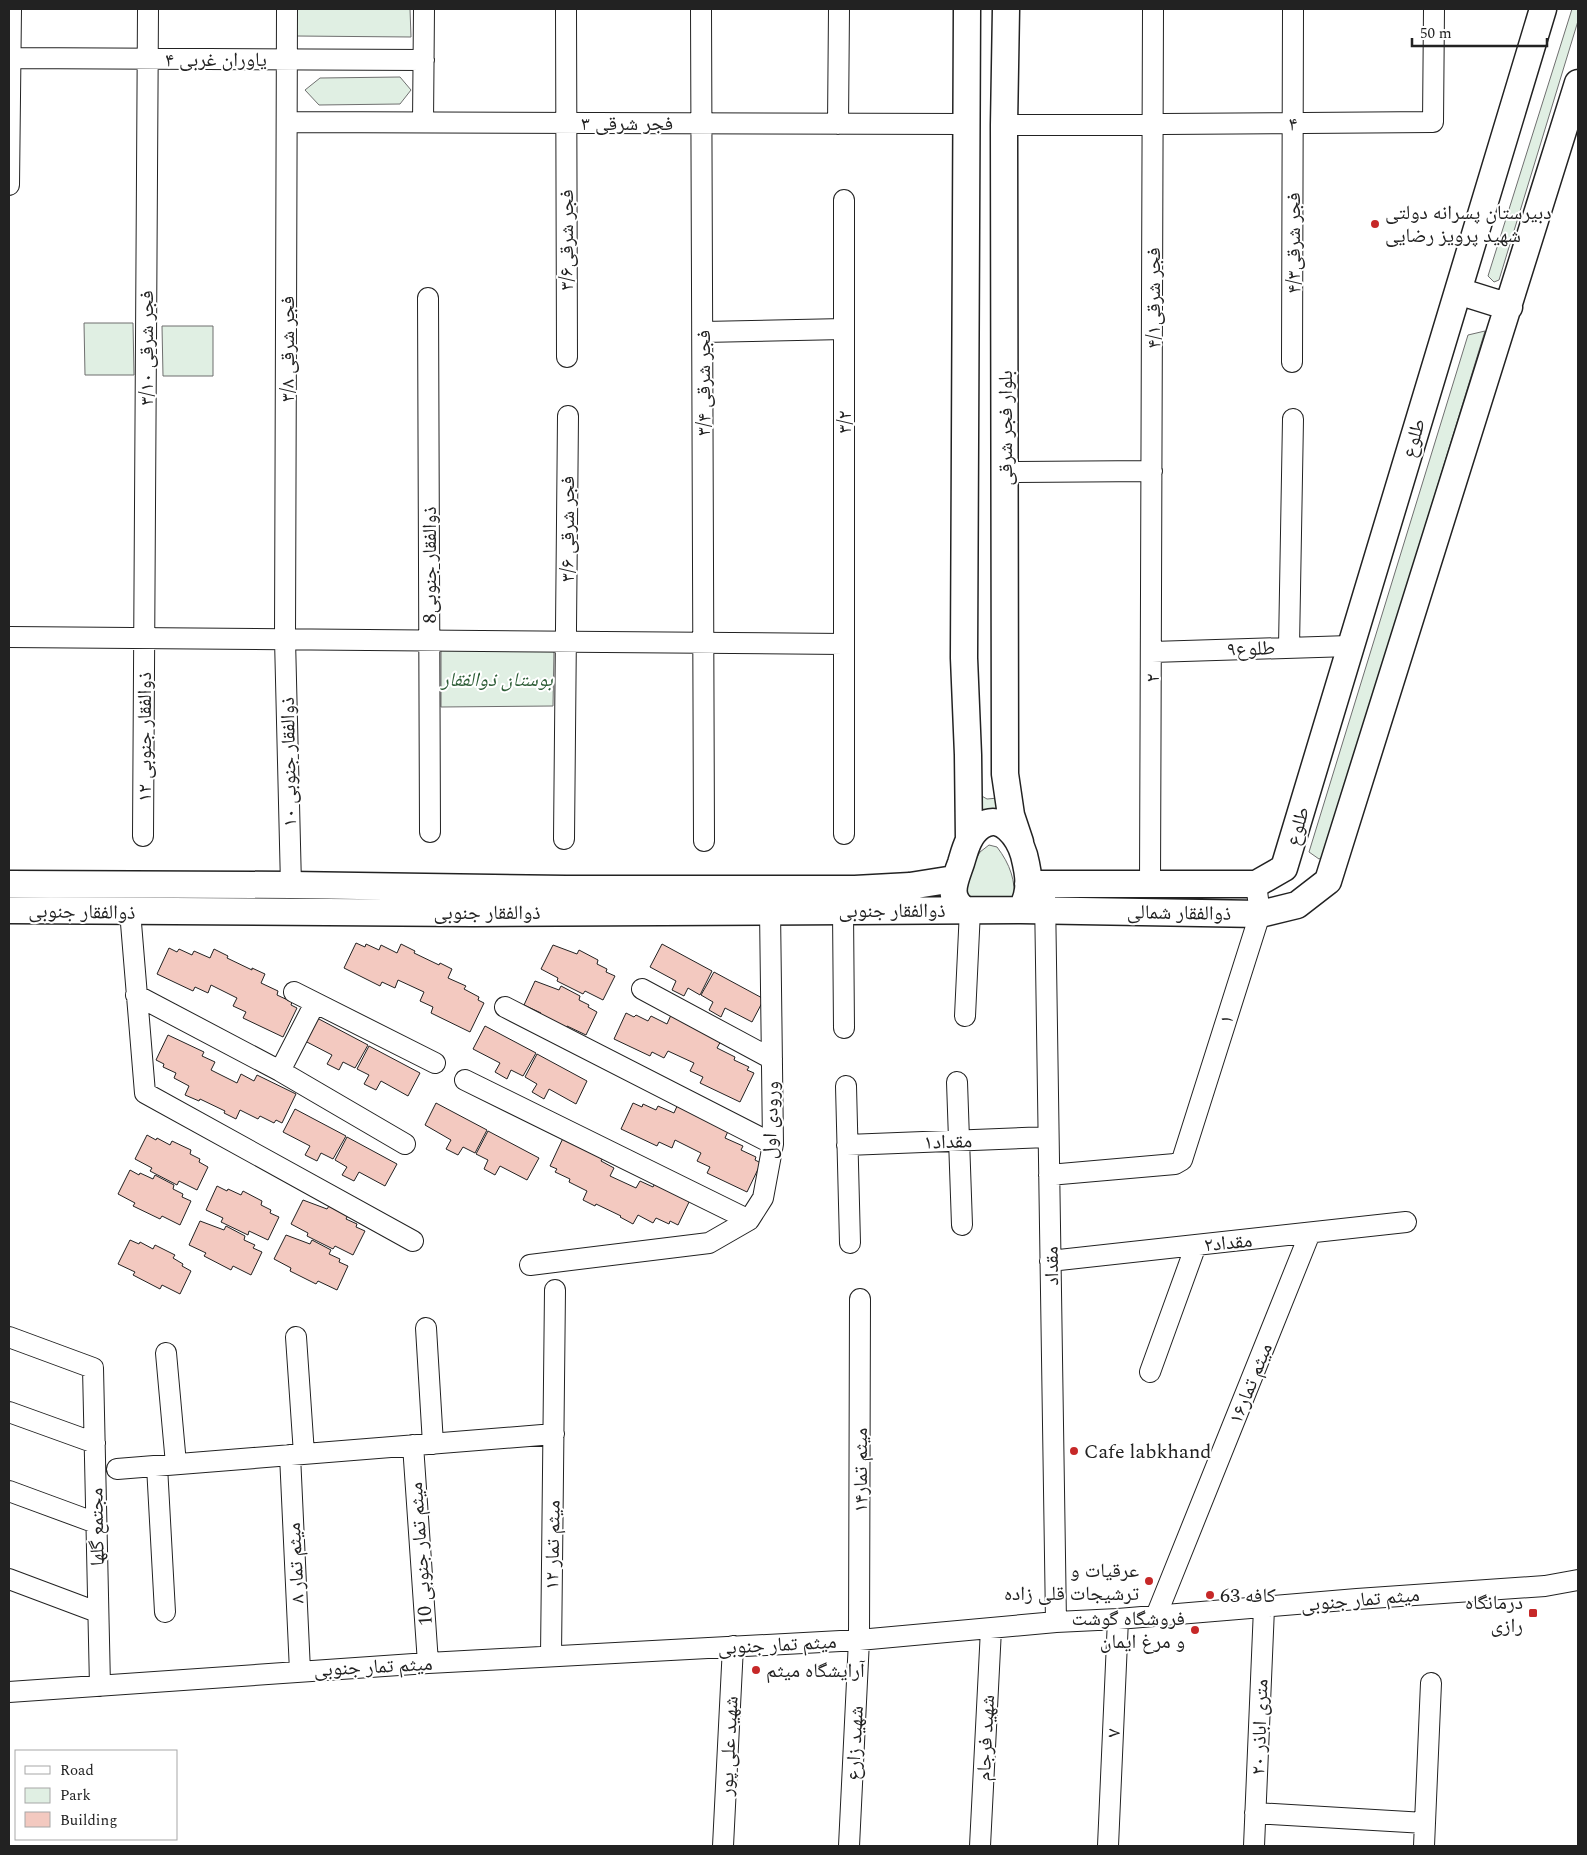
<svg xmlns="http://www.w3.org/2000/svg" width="1587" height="1855" font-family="Spectral,'Noto Naskh Arabic',serif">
<rect width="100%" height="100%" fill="#fff"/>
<path fill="#e0efe3" stroke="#6f6f6f" d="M 297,9 L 410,9 L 411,37 L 296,36 Z
M 1572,9 L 1578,9 L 1578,21 L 1499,280 L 1494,282 L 1488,276 Z
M 400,77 L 411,90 L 400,104 L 319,105 L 305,90 L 320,78 Z
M 84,323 L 133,323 L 134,375 L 85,375 Z
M 162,326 L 213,326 L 213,376 L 163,376 Z
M 1485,331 L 1324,856 L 1319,859 L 1309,852 L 1468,335 Z
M 441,650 L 554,651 L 553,706 L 441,707 Z
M 980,795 L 987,799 L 998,798 L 1005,818 L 977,819 Z
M 989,845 L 997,847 C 1010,864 1016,881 1014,902 L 969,906 L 962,883 L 980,852 Z"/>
<path fill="#f3c9c0" stroke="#222" d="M 356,943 L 365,947 L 366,944 L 379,950 L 381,945 L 397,953 L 401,944 L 415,951 L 414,953 L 439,965 L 440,963 L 452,969 L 448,978 L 466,986 L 464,989 L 479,997 L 478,1000 L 484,1003 L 470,1032 L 431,1013 L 433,1007 L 420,1001 L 424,992 L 398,980 L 395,988 L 382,982 L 380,986 L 344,968 Z
M 662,944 L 712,971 L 700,995 L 688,988 L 684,996 L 672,990 L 676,981 L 650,967 Z
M 553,945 L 577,954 L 579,950 L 598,960 L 597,964 L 607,969 L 606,972 L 615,976 L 603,1000 L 585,991 L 583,994 L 557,981 L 558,978 L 541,969 Z
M 169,948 L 177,952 L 179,949 L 192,955 L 194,951 L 210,958 L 214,949 L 228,956 L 227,958 L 252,970 L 252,968 L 265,974 L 261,983 L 278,991 L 277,995 L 292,1002 L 291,1005 L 297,1008 L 283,1037 L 243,1018 L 246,1012 L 233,1006 L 237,998 L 211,985 L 208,993 L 195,987 L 193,991 L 157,974 Z
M 714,972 L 764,999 L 752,1022 L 725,1008 L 721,1017 L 709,1010 L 713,1002 L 701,995 Z
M 535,981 L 559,990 L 561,986 L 580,996 L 579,1000 L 589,1005 L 588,1007 L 597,1012 L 586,1035 L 567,1026 L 566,1030 L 539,1016 L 541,1013 L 524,1005 Z
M 626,1013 L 634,1017 L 636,1015 L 648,1021 L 651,1016 L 667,1024 L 671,1015 L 685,1021 L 684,1023 L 708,1035 L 722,1039 L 717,1048 L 735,1057 L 734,1060 L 749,1067 L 747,1070 L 754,1073 L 740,1102 L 700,1083 L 703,1077 L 690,1071 L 694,1063 L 668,1051 L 664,1058 L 652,1052 L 650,1056 L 614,1039 Z
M 317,1018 L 368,1045 L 355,1068 L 343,1062 L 339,1070 L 327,1064 L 332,1055 L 305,1041 Z
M 485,1026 L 536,1053 L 523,1076 L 511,1070 L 507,1079 L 495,1072 L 500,1063 L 473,1049 Z
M 168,1035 L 204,1052 L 202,1056 L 215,1062 L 211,1070 L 237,1083 L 241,1074 L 254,1081 L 257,1075 L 296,1094 L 282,1123 L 276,1120 L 274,1123 L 260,1116 L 258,1119 L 240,1110 L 236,1119 L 224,1113 L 225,1111 L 200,1099 L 199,1101 L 185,1095 L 189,1086 L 174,1078 L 176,1073 L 163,1067 L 164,1064 L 156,1060 Z
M 369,1046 L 420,1073 L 408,1096 L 381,1081 L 376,1090 L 364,1084 L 369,1075 L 357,1069 Z
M 537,1054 L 587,1081 L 576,1104 L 549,1089 L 544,1099 L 532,1092 L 537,1084 L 525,1077 Z
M 436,1103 L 487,1130 L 475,1153 L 463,1147 L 458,1155 L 446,1149 L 451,1140 L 425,1125 Z
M 633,1103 L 642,1107 L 643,1104 L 656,1110 L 658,1106 L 674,1113 L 678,1104 L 729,1129 L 725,1138 L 743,1146 L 741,1150 L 756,1157 L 755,1160 L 761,1163 L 747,1192 L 707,1173 L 710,1167 L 697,1161 L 701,1153 L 675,1140 L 672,1148 L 659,1142 L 657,1146 L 621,1129 Z
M 295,1109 L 346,1136 L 333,1159 L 321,1153 L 317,1161 L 305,1155 L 310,1146 L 283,1132 Z
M 488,1131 L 539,1158 L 527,1180 L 500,1166 L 495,1175 L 484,1169 L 488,1160 L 476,1154 Z
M 147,1135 L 156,1140 L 157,1138 L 170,1145 L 172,1141 L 191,1150 L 190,1154 L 200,1159 L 199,1162 L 208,1167 L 197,1190 L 179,1181 L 177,1185 L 150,1171 L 152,1168 L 135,1159 Z
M 564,1136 L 604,1156 L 601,1161 L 614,1168 L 610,1176 L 636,1188 L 640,1181 L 653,1187 L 655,1183 L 690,1200 L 678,1225 L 670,1221 L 669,1224 L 656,1218 L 653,1223 L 638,1215 L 633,1224 L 620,1217 L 621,1216 L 596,1204 L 595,1206 L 583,1200 L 587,1191 L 569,1182 L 570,1179 L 555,1172 L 557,1169 L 550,1166 Z
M 347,1137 L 397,1164 L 385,1186 L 359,1172 L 354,1181 L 342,1175 L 347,1167 L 335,1160 Z
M 130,1170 L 139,1175 L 140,1173 L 153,1179 L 155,1175 L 174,1185 L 173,1189 L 183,1194 L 182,1197 L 191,1201 L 180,1225 L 162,1216 L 160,1219 L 133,1206 L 135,1203 L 118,1194 Z
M 217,1186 L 227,1191 L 228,1189 L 241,1195 L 243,1191 L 262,1201 L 261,1205 L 271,1210 L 270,1213 L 279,1217 L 268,1240 L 249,1231 L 248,1235 L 221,1222 L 223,1218 L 206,1210 Z
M 303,1200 L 327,1209 L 329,1206 L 348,1215 L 346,1219 L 357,1224 L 356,1227 L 365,1231 L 353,1255 L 335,1246 L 333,1249 L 307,1236 L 308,1233 L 291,1224 Z
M 200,1221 L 224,1230 L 226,1226 L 245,1236 L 244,1240 L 255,1245 L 253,1248 L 262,1252 L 251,1275 L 233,1266 L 231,1270 L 204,1256 L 206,1253 L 189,1245 Z
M 286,1235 L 310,1244 L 312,1240 L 331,1250 L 329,1254 L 340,1259 L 339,1262 L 348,1266 L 337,1290 L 318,1281 L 316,1284 L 290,1271 L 291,1268 L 274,1259 Z
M 130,1240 L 139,1244 L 140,1242 L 153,1249 L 155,1245 L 175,1255 L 173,1258 L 183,1264 L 182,1266 L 191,1271 L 180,1294 L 162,1285 L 160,1289 L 133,1275 L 135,1272 L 118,1264 Z"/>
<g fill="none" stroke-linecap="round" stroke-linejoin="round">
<g stroke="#222" stroke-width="22">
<path id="minor" d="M 287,9 L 285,639 L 291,885
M 566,9 L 567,357
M 701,9 L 704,841
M 9,58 L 424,60
M 288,122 L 966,124
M 423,122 L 424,9
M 838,124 L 839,9
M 1004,125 L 1433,122 L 1434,9
M 9,185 L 11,9
M 428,298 L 430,832
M 703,332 L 844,329
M 1292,362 L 1293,9
M 1005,472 L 1152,471
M 9,637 L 844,644
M 1289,647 L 1293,419
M 1152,652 L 1350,646
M 844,834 L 844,200
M 143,836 L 148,9
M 564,839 L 568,416
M 1150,885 L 1153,9
M 1045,896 L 1056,1622
M 843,910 L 844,1028
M 130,911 L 145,1093 L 413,1241
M 642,989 L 772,1059
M 294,992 L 435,1063
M 136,995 L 280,1071 L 405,1144
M 505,1007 L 773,1144
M 965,1016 L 970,910
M 280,1071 L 315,1003
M 465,1080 L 749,1220
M 957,1082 L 962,1225
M 846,1086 L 850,1243
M 847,1145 L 1048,1137
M 1049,1175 L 1175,1164 L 1182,1160 L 1260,914 L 1256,884
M 1050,1261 L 1406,1222
M 530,1265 L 709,1243 L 749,1220 L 763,1198 L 773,1144 L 770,910
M 426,1328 L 433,1444
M 9,1337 L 93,1368 L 100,1686
M 296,1337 L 304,1454
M 166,1353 L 176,1464
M 1150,1372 L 1196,1245
M 9,1412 L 95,1443
M 413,1445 L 428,1663
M 290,1455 L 300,1671
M 157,1466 L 165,1612
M 117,1469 L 554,1434
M 9,1491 L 96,1523
M 9,1579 L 97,1612
M 1156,1616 L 1310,1233
M 551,1656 L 555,1290
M 9,1692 L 428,1663 L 859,1640 L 1056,1622 L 1118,1619 L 1357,1599 L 1545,1586 L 1578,1580
M 1255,1813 L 1425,1823
M 723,1846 L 733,1646
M 849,1846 L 859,1640 L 860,1299
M 980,1846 L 991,1629
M 1108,1846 L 1118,1619
M 1254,1846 L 1264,1608
M 1424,1846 L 1431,1683"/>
</g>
<g stroke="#222" stroke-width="29">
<path id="major" d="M 967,9 L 964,658 L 968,755 L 969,840
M 1006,9 L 1004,125 L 1005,774 L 1011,815 L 1020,842
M 1458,291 L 1509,307
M 1284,868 L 1543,9
M 1328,881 L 1578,83
M 9,884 L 291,885 L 566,889 L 855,889 L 910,886 L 954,879
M 1028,884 L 1256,884 L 1284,868
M 9,910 L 473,913 L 1021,910 C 1032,891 1029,875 1024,855 C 1019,838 1002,812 981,826 C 968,835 965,850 961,863 C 955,881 946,897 965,910
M 1021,910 L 1260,914 L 1297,905 L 1328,881"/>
</g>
<use href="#minor" stroke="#fff" stroke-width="20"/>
<use href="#major" stroke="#fff" stroke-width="26"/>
</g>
<g fill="#c62828" stroke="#fff" stroke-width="2">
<circle cx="1375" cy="224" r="5"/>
<circle cx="1074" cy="1451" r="5"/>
<circle cx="1149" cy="1581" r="5"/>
<circle cx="1210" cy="1595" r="5"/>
<rect x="1528" y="1608" width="10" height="10" rx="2.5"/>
<circle cx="1195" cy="1630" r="5"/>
<circle cx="756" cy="1670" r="5"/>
</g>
<g text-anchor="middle" stroke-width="4" stroke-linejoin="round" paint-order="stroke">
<g font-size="20" fill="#222" stroke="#fff">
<text x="216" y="66">۴ یاوران غربی</text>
<text x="627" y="130">۳ فجر شرقی</text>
<text x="1293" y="130">۴</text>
<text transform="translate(566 240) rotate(-90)" y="7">فجر شرقی۳/۶</text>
<text transform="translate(1293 243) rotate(-90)" y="7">فجر شرقی۴/۳</text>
<text transform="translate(1153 298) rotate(-90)" y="7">فجر شرقی۴/۱</text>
<text transform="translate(146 348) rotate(-90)" y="7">۳/۱۰ فجر شرقی</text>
<text transform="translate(287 349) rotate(-90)" y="7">۳/۸ فجر شرقی</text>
<text transform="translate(703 383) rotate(-90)" y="7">۳/۴ فجر شرقی</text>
<text transform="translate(844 422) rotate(-90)" y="7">۳/۲</text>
<text transform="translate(1005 428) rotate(-90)" y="7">بلوار فجر شرقی</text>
<text transform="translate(1413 438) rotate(-73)" y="7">طلوع</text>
<text transform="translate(567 529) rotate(-90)" y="7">۳/۶ فجر شرقی</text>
<text transform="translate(429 565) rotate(-90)" y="7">8ذوالفقار جنوبی</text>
<text transform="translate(1251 648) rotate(-2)" y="7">طلوع۹</text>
<text transform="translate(1152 678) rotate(-90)" y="7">۲</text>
<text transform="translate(144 737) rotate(-90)" y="7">۱۲ ذوالفقار جنوبی</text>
<text transform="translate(288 762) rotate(-91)" y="7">۱۰ ذوالفقار جنوبی</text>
<text transform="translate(1297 826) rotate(-73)" y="7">طلوع</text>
<text x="892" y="917">ذوالفقار جنوبی</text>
<text transform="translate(82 911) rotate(1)" y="7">ذوالفقار جنوبی</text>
<text x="487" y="919">ذوالفقار جنوبی</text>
<text transform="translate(1179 912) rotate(1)" y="7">ذوالفقار شمالی</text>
<text transform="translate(1226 1019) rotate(-72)" y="7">۱</text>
<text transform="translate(770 1120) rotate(-88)" y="7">ورودی اول</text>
<text transform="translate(948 1141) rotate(-2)" y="7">مقداد۱</text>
<text transform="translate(1228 1242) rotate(-6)" y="7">مقداد۲</text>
<text transform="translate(1051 1266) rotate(-91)" y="7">مقداد</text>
<text transform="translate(1250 1383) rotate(-68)" y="7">میثم تمار۱۶</text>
<text transform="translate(860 1470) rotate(-90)" y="7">میثم تمار۱۴</text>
<text transform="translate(96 1527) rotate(-91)" y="7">مجتمع گلها</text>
<text transform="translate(552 1545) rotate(-89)" y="7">میثم تمار ۱۲</text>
<text transform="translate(420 1554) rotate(-94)" y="7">میثم تمار جنوبی 10</text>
<text transform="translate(295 1563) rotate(-93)" y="7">میثم تمار ۸</text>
<text transform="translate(1360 1599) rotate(-5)" y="7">میثم تمار جنوبی</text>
<text transform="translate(777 1644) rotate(-3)" y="7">میثم تمار جنوبی</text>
<text transform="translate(373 1666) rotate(-3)" y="7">میثم تمار جنوبی</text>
<text transform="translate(1259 1727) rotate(-88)" y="7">۲۰ متری اباذر</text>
<text transform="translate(1113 1733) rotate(-87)" y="7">۷</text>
<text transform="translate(985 1738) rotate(-87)" y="7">شهید فرجام</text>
<text transform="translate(854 1743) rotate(-87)" y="7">شهید زارع</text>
<text transform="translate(728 1746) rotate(-87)" y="7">شهید علی پور</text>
</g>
<g font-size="20" fill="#222" stroke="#fff" text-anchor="start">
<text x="1385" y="219">دبیرستان پسرانه دولتی<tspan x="1385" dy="23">شهید پرویز رضایی</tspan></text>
<text x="1084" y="1458">Cafe labkhand</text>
<text x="1139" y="1577" text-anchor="end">عرقیات و<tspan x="1139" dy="23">ترشیجات قلی زاده</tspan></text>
<text x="1220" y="1602">کافه 63</text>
<text x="1523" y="1609" text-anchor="end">درمانگاه<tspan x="1523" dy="23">رازی</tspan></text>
<text x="1185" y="1625" text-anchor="end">فروشگاه گوشت<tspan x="1185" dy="23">و مرغ ایمان</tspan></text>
<text x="766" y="1677">آرایشگاه میثم</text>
</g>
<g font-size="20" font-style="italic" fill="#2f5e38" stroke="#fff">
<text x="497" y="686">بوستان ذوالفقار</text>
</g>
</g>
<rect width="1587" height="1855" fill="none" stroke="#222222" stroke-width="20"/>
<rect x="15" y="1750" width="162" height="90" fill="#ffffff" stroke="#a7a7a7"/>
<rect x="25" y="1766" width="25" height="8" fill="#ffffff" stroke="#a7a7a7"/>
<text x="60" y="1775" font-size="15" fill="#222222">Road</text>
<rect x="25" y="1788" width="25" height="15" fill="#e0efe3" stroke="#a7a7a7"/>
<text x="60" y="1800" font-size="15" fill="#222222">Park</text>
<rect x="25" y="1812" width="25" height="15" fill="#f3c9c0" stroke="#a7a7a7"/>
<text x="60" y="1825" font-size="15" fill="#222222">Building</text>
<path d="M1412 38v8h135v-8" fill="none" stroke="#222222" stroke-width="2.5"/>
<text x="1420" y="38" font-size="15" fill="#222222" stroke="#ffffff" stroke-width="4" paint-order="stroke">50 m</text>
</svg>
